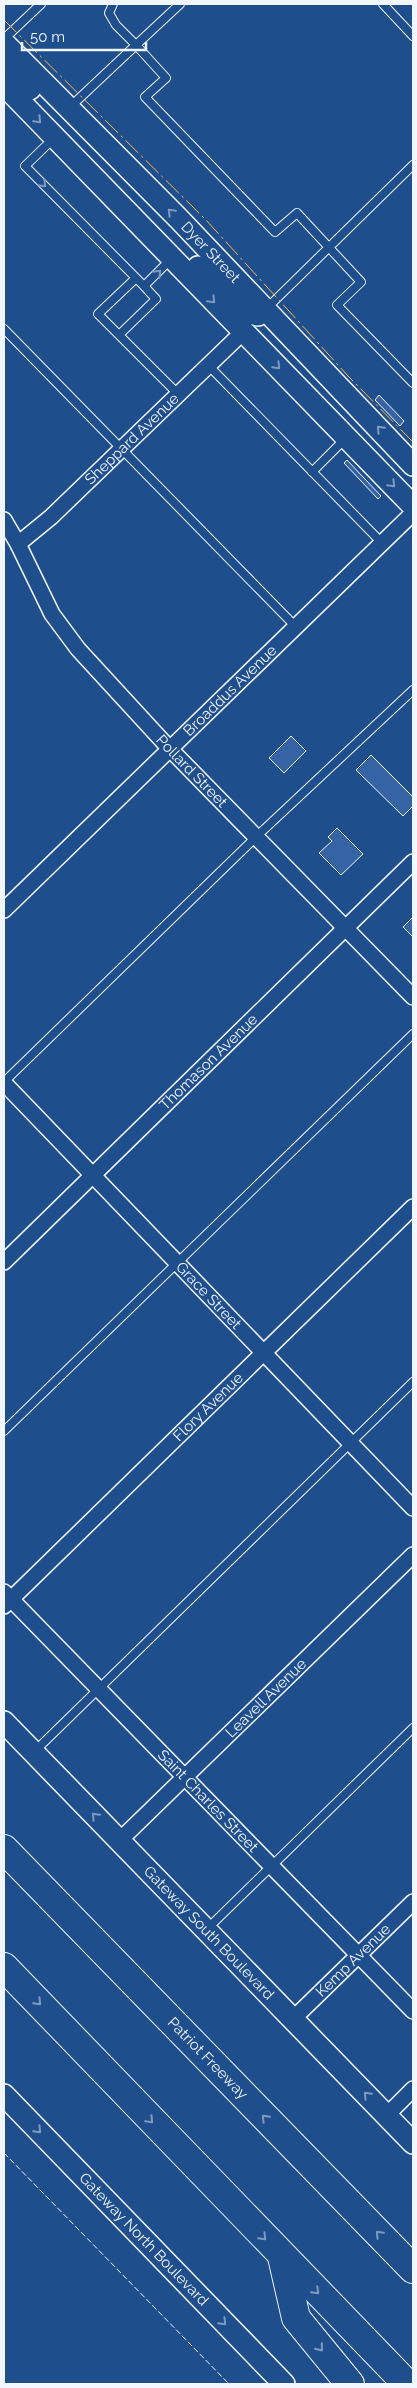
<svg xmlns="http://www.w3.org/2000/svg" width="417" height="2388" font-family="Raleway,sans-serif">
<rect width="100%" height="100%" fill="#1f4e8c"/>
<path fill="#3563a3" stroke="#f2f6ff" d="M 379,395 L 404,421 L 400,426 L 375,400 Z
M 347,460 L 381,496 L 378,499 L 344,463 Z
M 291,736 L 306,751 L 284,773 L 269,758 Z
M 371,755 L 413,797 L 413,806 L 403,816 L 356,770 Z
M 337,828 L 363,854 L 341,875 L 319,853 L 332,841 L 328,837 Z
M 413,917 L 413,937 L 403,927 Z"/>
<g fill="none" stroke-linecap="round" stroke-linejoin="round">
<g stroke="#f2f6ff" stroke-width="10">
<path id="service" d="M 180,4 L 136,45 L 166,78 L 145,97 L 275,232 L 297,213 L 361,282 L 337,305 L 413,383
M 383,4 L 413,36
M 4,39 L 41,4
M 69,108 L 136,45 L 116,25 L 109,13 L 113,4
M 53,139 L 25,166 L 144,286 L 171,259
M 144,286 L 156,299 L 119,335 L 178,394
M 267,308 L 413,165
M 4,329 L 296,627
M 119,335 L 98,314 L 136,278
M 208,365 L 382,543
M 312,472 L 345,439
M 4,1082 L 257,836 L 413,690
M 4,1431 L 413,1034
M 35,1751 L 413,1382
M 207,1929 L 413,1728"/>
</g>
<g stroke="#f2f6ff" stroke-width="18">
<g id="minor">
<path id="s1" d="M 4,520 L 18,544 L 52,614 L 78,649 L 169,748 L 413,997"/>
<path id="s2" d="M 18,544 L 51,517 L 243,332"/>
<path id="s3" d="M 4,910 L 413,513"/>
<path id="s4" d="M 4,1083 L 413,1508"/>
<path id="s5" d="M 4,1262 L 413,862"/>
<path id="s6" d="M 4,1592 L 413,2011"/>
<path id="s7" d="M 4,1606 L 413,1207"/>
<path id="s8" d="M 119,1841 L 413,1555"/>
<path id="s9" d="M 293,2019 L 413,1902"/>
<path d="M 387,2115 L 413,2089"/>
</g>
</g>
<g stroke="#f2f6ff" stroke-width="24">
<g id="secondary">
<path id="s10" d="M 4,43 L 179,219 L 413,465"/>
<path d="M 4,67 L 15,72 L 30,89"/>
<path d="M 4,85 L 413,506"/>
<path d="M 198,267 L 247,312 L 258,315 L 265,310"/>
<path id="s11" d="M 4,1722 L 413,2143"/>
<path id="s12" d="M 4,2095 L 284,2384"/>
</g>
</g>
<g stroke="#f2f6ff" stroke-width="30">
<g id="motorway">
<path id="s13" d="M 4,1849 L 413,2269"/>
<path d="M 4,1967 L 407,2384"/>
<path d="M 282,2257 L 296,2318 L 350,2384"/>
</g>
</g>
<use href="#service" stroke="#1f4e8c" stroke-width="8"/>
<use href="#minor" stroke="#1f4e8c" stroke-width="15"/>
<use href="#secondary" stroke="#1f4e8c" stroke-width="21"/>
<use href="#motorway" stroke="#1f4e8c" stroke-width="28"/>
<path stroke="#f2f6ff" stroke-width="1" stroke-dasharray="6 2.5" stroke-linecap="butt" d="M 4,2153 L 229,2384"/>
<path stroke="#ffb74d" stroke-width="1" stroke-dasharray="18 4 2.5 4" stroke-linecap="butt" d="M 4,20 L 206,220 L 349,377 L 413,442"/>
</g>
<defs><path id="oneway-chevron" d="M-2-3.5L2.5 0L-2 3.5" fill="none" stroke-width="1.6" stroke-linecap="round" stroke-linejoin="round" transform="scale(1.25)"/></defs>
<g stroke="#7e9ac0">
<use href="#oneway-chevron" transform="translate(38 120) rotate(46)"/>
<use href="#oneway-chevron" transform="translate(43 184) rotate(45)"/>
<use href="#oneway-chevron" transform="translate(171 212) rotate(-135)"/>
<use href="#oneway-chevron" transform="translate(158 273) rotate(-45)"/>
<use href="#oneway-chevron" transform="translate(212 300) rotate(46)"/>
<use href="#oneway-chevron" transform="translate(277 366) rotate(46)"/>
<use href="#oneway-chevron" transform="translate(380 429) rotate(-134)"/>
<use href="#oneway-chevron" transform="translate(392 484) rotate(46)"/>
<use href="#oneway-chevron" transform="translate(95 1816) rotate(-134)"/>
<use href="#oneway-chevron" transform="translate(38 2002) rotate(46)"/>
<use href="#oneway-chevron" transform="translate(367 2095) rotate(-134)"/>
<use href="#oneway-chevron" transform="translate(265 2118) rotate(-134)"/>
<use href="#oneway-chevron" transform="translate(150 2120) rotate(46)"/>
<use href="#oneway-chevron" transform="translate(38 2130) rotate(46)"/>
<use href="#oneway-chevron" transform="translate(379 2234) rotate(-134)"/>
<use href="#oneway-chevron" transform="translate(263 2237) rotate(46)"/>
<use href="#oneway-chevron" transform="translate(316 2291) rotate(45)"/>
<use href="#oneway-chevron" transform="translate(223 2322) rotate(46)"/>
<use href="#oneway-chevron" transform="translate(320 2348) rotate(51)"/>
</g>
<g text-anchor="middle" stroke-width="4" stroke-linejoin="round" paint-order="stroke">
<g font-size="15" fill="#f2f6ff" stroke="#1f4e8c">
<text dy="5" stroke="none"><textPath href="#s10" startOffset="294">Dyer Street</textPath></text>
<text dy="5" stroke="none"><textPath href="#s2" startOffset="155">Sheppard Avenue</textPath></text>
<text dy="5" stroke="none"><textPath href="#s3" startOffset="315">Broaddus Avenue</textPath></text>
<text dy="5" stroke="none"><textPath href="#s1" startOffset="316">Pollard Street</textPath></text>
<text dy="5" stroke="none"><textPath href="#s5" startOffset="286">Thomason Avenue</textPath></text>
<text dy="5" stroke="none"><textPath href="#s4" startOffset="295">Grace Street</textPath></text>
<text dy="5" stroke="none"><textPath href="#s7" startOffset="285">Flory Avenue</textPath></text>
<text dy="5" stroke="none"><textPath href="#s8" startOffset="205">Leavell Avenue</textPath></text>
<text dy="5" stroke="none"><textPath href="#s6" startOffset="292">Saint Charles Street</textPath></text>
<text dy="5" stroke="none"><textPath href="#s11" startOffset="294">Gateway South Boulevard</textPath></text>
<text dy="5" stroke="none"><textPath href="#s9" startOffset="84">Kemp Avenue</textPath></text>
<text dy="5" stroke="none"><textPath href="#s13" startOffset="292">Patriot Freeway</textPath></text>
<text dy="5" stroke="none"><textPath href="#s12" startOffset="201">Gateway North Boulevard</textPath></text>
</g>
</g>
<rect width="417" height="2388" fill="none" stroke="#f2f6ff" stroke-width="10"/>
<path d="M22 42v8h124v-8" fill="none" stroke="#f2f6ff" stroke-width="2.5"/>
<text x="30" y="42" font-size="15" fill="#f2f6ff" stroke="#1f4e8c" stroke-width="4" paint-order="stroke">50 m</text>
</svg>
